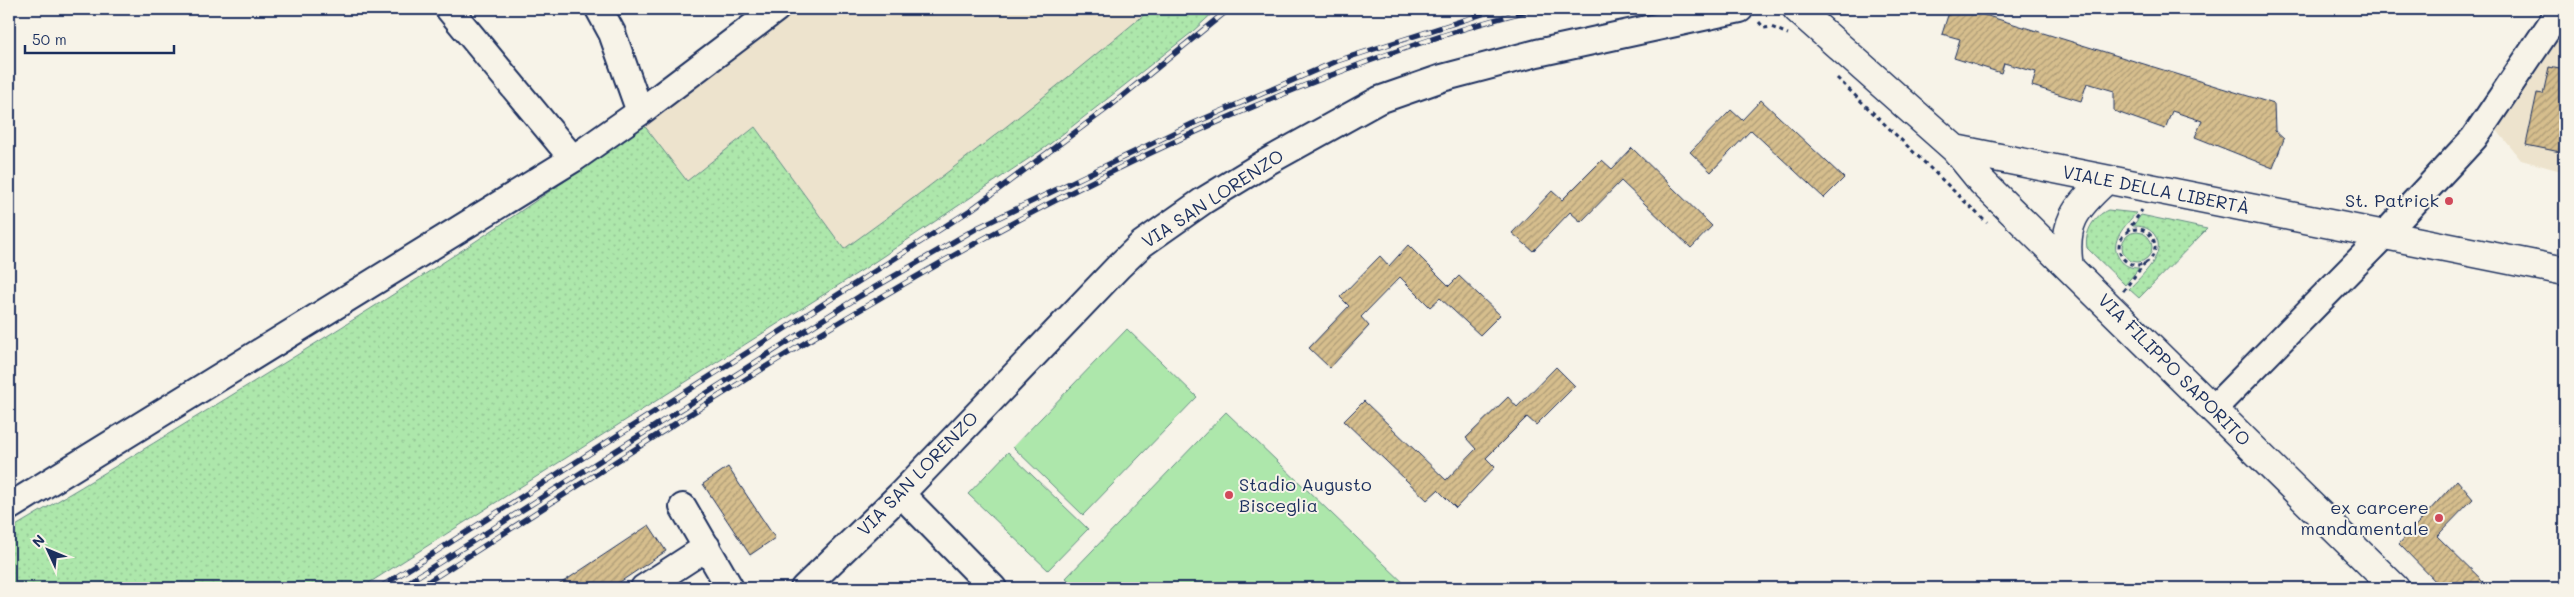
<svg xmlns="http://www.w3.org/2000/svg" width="2574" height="597" font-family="Mali,sans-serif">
<defs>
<pattern id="grass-dots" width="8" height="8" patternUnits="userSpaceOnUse" patternTransform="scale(1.25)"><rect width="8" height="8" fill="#ade7ab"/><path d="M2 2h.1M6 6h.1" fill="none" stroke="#94c696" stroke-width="1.8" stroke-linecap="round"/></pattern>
<pattern id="building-hatch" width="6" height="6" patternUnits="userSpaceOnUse" patternTransform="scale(1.25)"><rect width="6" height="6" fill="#d6be8d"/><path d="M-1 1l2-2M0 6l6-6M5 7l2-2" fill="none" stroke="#ad9b76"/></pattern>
</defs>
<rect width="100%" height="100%" fill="#f7f3e8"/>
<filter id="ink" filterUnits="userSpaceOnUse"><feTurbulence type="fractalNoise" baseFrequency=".02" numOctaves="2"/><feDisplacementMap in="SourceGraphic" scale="10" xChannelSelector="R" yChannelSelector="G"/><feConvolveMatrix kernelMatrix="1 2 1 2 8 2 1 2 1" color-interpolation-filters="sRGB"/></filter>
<g filter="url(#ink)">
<path fill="#ede3cd" d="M 795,9 L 1157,9 L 940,179 L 844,249 L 755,127 L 687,181 L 643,124 Z
M 2565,17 L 2565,172 L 2521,160 L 2492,124 Z"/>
<path fill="url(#grass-dots)" stroke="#648b84" d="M 1151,9 L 1217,9 L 1191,33 L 1046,147 L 864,269 L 361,588 L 9,588 L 9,530 C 106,473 201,414 297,355 C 415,281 532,208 643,124 L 687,181 L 755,127 L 844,249 C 950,173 1051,92 1151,9 Z
M 2108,210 L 2136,213 C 2126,225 2108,242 2119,258 C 2124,266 2131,268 2139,268 L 2125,285 L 2087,248 C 2084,232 2094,216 2108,210 Z
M 2141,215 L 2207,229 L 2139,298 L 2129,289 C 2141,276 2169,253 2154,234 C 2148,227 2141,226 2133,226 Z
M2122 247a15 15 0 1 1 30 0a15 15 0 1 1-30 0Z"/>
<path fill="#ade7ab" stroke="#648b84" d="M 1127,329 L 1197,397 L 1083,515 L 1013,447 Z
M 1226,412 L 1409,588 L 1077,588 L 1066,578 Z
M 1008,452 L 1088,529 L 1048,570 L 968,494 Z"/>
<path fill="url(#building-hatch)" stroke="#1b2f5e" d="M 1950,9 L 1965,9 L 2274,104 L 2275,131 L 2284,139 L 2273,168 L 2195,137 L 2202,121 L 2172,111 L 2165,129 L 2114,111 L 2114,91 L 2087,83 L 2081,101 L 2032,86 L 2036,72 L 2004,63 L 2001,73 L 1954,58 L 1960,39 L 1942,34 Z
M 2549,67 L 2565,70 L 2565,153 L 2526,145 L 2537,93 L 2543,94 Z
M 1761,100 L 1844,178 L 1824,198 L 1751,130 L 1711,172 L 1690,152 L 1731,110 L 1742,120 Z
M 1632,148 L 1712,226 L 1691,248 L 1621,181 L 1581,222 L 1570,212 L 1533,251 L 1512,233 L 1552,191 L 1562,200 L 1602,160 L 1612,169 Z
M 1408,245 L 1449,286 L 1459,276 L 1500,315 L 1480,335 L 1440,298 L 1430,307 L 1400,277 L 1361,317 L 1369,326 L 1330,368 L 1309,348 L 1349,306 L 1340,297 L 1380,256 L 1389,266 Z
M 1556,367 L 1575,386 L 1536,425 L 1527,417 L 1486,458 L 1495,467 L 1456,508 L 1438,490 L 1427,500 L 1344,421 L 1364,401 L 1446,480 L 1476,449 L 1466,438 L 1508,397 L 1517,407 Z
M 728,467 L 775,538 L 750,555 L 703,484 Z
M 2457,480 L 2473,499 L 2437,536 L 2490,588 L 2442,588 L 2399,544 Z
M 649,525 L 666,551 L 611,588 L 554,588 Z"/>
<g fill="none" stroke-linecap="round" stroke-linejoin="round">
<g stroke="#1b2f5e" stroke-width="30">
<path id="minor" d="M 449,9 L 573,159
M 599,9 L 612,33 L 640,112
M 2213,409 L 2384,235 L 2474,138 L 2561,9
M 901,494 L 993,588
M 9,507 L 573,159 L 640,112 L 776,9
M 683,507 L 730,588
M 644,588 L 707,547
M 804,588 L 901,494 L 1119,266 L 1142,244 L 1203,201 L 1267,162 L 1379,100 L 1442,78 L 1537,53 L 1740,9"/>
</g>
<g stroke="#1b2f5e" stroke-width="31">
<path id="major" d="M 1797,9 L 1955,149 L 1982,182 L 2395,588
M 1955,149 L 2565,271
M 2069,267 C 2062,223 2075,208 2106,180"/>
</g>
<path stroke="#1b2f5e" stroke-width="3" stroke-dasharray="4 4" stroke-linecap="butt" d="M 1759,22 L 1764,28 L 1771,27 L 1788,34
M 1837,78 L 1987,223
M2119 247a18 18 0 1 1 36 0a18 18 0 1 1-36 0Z
M 2127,232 L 2142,210
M 2123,291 L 2145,263"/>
<use href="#minor" stroke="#f7f3e8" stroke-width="26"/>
<use href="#major" stroke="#f7f3e8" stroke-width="28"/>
<g stroke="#1b2f5e" stroke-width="5.5">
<path id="rail" d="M 379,588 L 972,209 L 1109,107 L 1229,9
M 399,588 L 860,296 L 977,228 L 1192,124 L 1337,61 L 1498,9
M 418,588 C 713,401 1002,201 1329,76 C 1397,50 1465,26 1535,9"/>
</g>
<use href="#rail" stroke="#f7f3e8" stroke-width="4" stroke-dasharray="11" stroke-linecap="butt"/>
</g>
</g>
<g fill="#d1495b" stroke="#f7f3e8" stroke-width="2">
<circle cx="2449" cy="201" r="5"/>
<circle cx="1229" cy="495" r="5"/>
<circle cx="2439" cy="518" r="5"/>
</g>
<g text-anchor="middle" stroke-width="4" stroke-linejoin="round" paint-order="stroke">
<g font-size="18" fill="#1b2f5e" stroke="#f7f3e8">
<text transform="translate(2156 190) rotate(11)" y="6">VIALE DELLA LIBERTÀ</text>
<text transform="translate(1213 199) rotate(-33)" y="6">VIA SAN LORENZO</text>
<text transform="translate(2174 370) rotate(45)" y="6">VIA FILIPPO SAPORITO</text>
<text transform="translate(918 474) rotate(-46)" y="6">VIA SAN LORENZO</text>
</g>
<g font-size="18" fill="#1b2f5e" stroke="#f7f3e8" text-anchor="end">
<text x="2439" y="207">St. Patrick</text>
<text x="1239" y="491" text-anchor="start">Stadio Augusto<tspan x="1239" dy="21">Bisceglia</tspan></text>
<text x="2429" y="514">ex carcere<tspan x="2429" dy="21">mandamentale</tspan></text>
</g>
</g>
<rect width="2574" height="597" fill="none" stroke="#f7f3e8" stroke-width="30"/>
<rect x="15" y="15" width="2544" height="567" fill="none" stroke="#1b2f5e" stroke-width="2" filter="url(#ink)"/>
<g transform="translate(48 550) rotate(314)" stroke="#f7f3e8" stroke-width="4" paint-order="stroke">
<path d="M0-4L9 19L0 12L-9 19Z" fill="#1b2f5e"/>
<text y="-8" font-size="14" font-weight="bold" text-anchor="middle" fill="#1b2f5e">N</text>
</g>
<path d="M25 45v8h149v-8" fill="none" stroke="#1b2f5e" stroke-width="2.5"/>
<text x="32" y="45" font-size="15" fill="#1b2f5e" stroke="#f7f3e8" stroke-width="4" paint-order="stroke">50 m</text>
</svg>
